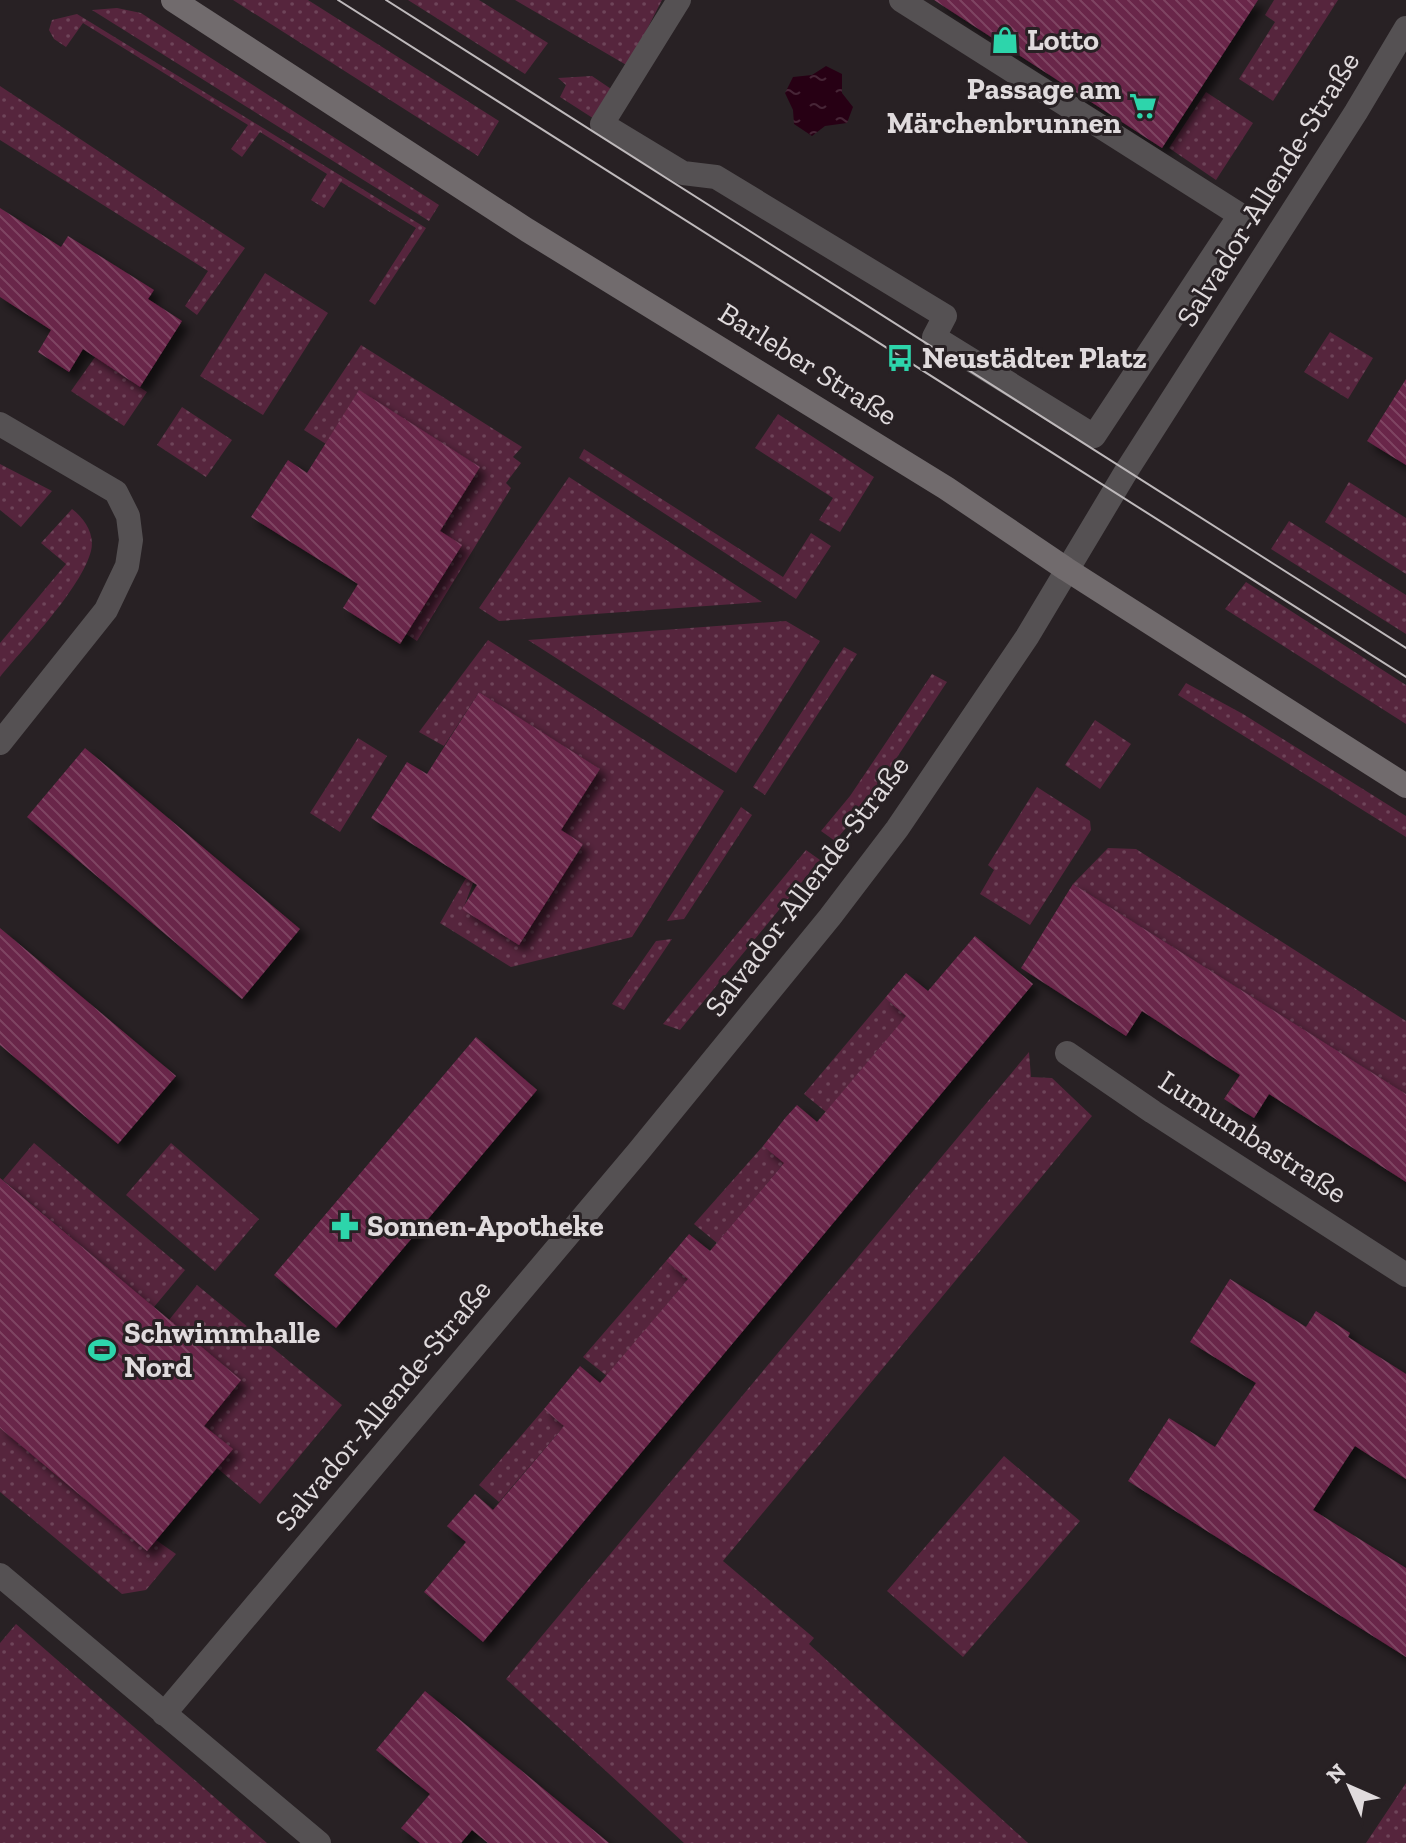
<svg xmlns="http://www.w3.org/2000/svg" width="1406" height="1843" font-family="'Zilla Slab',serif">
<defs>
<pattern id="green-dots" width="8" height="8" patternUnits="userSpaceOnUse" patternTransform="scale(2)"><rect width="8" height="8" fill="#56253d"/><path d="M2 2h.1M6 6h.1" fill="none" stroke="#6e4459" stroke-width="1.8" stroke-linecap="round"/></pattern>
<pattern id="water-ripples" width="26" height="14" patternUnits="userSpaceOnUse" patternTransform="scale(2)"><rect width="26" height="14" fill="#270014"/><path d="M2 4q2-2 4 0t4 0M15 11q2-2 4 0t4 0" fill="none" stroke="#462536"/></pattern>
<pattern id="building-back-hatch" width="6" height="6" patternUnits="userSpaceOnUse" patternTransform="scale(2)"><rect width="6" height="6" fill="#692548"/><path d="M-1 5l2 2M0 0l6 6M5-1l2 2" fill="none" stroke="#7e4462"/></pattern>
<filter id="shadow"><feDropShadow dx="7" dy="7" stdDeviation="4" flood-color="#0009"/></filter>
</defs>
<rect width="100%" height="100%" fill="#282124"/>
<path fill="url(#green-dots)" d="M 233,0 L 308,0 L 499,121 L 478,156 Z
M 408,0 L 479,0 L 548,43 L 525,74 Z
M 515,0 L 662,0 L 628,66 Z
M 1274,0 L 1338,0 L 1273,101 L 1239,79 L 1275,22 L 1265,15 Z
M 117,8 L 141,13 L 439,205 L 429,221 L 92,10 Z
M 77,14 L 426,228 L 375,305 L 369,301 L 416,228 L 341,182 L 324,208 L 311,200 L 327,174 L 260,132 L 242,157 L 231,149 L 248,125 L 83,23 L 66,47 L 54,39 L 49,30 L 52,20 Z
M 592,76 L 620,95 L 602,124 L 560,97 L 566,85 L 558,78 Z
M 0,86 L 245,248 L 197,315 L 185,306 L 208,271 L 0,140 Z
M 1206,92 L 1253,123 L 1216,180 L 1169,148 Z
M 265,273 L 328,313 L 263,415 L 200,376 Z
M 1330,332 L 1373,358 L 1348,399 L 1304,372 Z
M 361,345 L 522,447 L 513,457 L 521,463 L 506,483 L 511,488 L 417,641 L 406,634 L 461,545 L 440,531 L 480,467 L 359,391 L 326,444 L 304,430 Z
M 95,357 L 147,392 L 124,426 L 71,391 Z
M 182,407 L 232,440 L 206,477 L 157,445 Z
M 778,414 L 874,477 L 840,532 L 819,520 L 833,498 L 755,448 Z
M 584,449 L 783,577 L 811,533 L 831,546 L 796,599 L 579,458 Z
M 0,464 L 52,491 L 21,527 L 0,510 Z
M 569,477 L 762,602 L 499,621 L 479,608 Z
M 1349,482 L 1406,518 L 1406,574 L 1325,522 Z
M 72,509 C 85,519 95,534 91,551 C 81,589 25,646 0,677 L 0,643 L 66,564 L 41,543 Z
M 1289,521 L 1406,595 L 1406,634 L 1271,549 Z
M 1246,582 L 1406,685 L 1406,724 L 1225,609 Z
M 786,621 L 820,641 L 736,773 L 528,640 Z
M 488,640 L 724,791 L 632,937 L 511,967 L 440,923 L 466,878 L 473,883 L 463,909 L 519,944 L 583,844 L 561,830 L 600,769 L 479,692 L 444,746 L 419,732 Z
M 844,647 L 857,654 L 765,795 L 753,787 Z
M 932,674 L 947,682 L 866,804 L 835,841 L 821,831 L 850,796 Z
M 1186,683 L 1243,714 L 1406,816 L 1406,837 L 1178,695 Z
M 1095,720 L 1131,744 L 1100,789 L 1065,765 Z
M 358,738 L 387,756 L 340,832 L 310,813 Z
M 1037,787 L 1090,821 L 1091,830 L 1030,925 L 980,894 L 994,870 L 988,865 Z
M 741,807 L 752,815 L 684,919 L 667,921 Z
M 1108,848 L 1136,849 L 1406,1021 L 1406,1094 L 1073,884 Z
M 806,850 L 820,860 L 680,1030 L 663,1024 Z
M 672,939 L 624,1010 L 612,1004 L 656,941 Z
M 885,998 L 906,1016 L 826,1112 L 804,1094 Z
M 1029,1052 L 1031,1077 L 1052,1078 L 1092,1116 L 723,1561 L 814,1638 L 809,1644 L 1028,1843 L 684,1843 L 506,1679 Z
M 34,1143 L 185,1270 L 154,1307 L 3,1180 Z
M 171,1143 L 259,1219 L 215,1271 L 126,1195 Z
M 763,1146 L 784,1163 L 717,1243 L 694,1224 Z
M 666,1261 L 688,1279 L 607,1376 L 583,1357 Z
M 197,1285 L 342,1405 L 260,1504 L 217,1468 L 232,1449 L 204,1426 L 169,1320 Z
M 544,1409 L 564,1426 L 499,1502 L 479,1485 Z
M 0,1428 L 147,1551 L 156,1540 L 176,1554 L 146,1590 L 122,1594 L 0,1492 Z
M 1004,1456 L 1080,1521 L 963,1657 L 887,1591 Z
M 16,1624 L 267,1843 L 0,1843 L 0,1643 Z
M 1406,1783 L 1406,1843 L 1366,1843 Z"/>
<path fill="url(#water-ripples)" d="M 826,66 L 842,74 L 842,93 L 853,107 L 847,123 L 825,126 L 812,136 L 794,124 L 793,110 L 785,93 L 793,77 L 812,75 Z"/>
<path fill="url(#building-back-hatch)" filter="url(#shadow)" d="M 934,0 L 1258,0 L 1162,148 Z
M 0,208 L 61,247 L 68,236 L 154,290 L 148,299 L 182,321 L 140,387 L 83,349 L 69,372 L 38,352 L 51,330 L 0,297 Z
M 1406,379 L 1406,465 L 1367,441 Z
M 359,390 L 480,467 L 440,531 L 462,545 L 400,644 L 343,608 L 358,584 L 251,517 L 288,460 L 307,473 Z
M 479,692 L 600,769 L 561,830 L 583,844 L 519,945 L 462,909 L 477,885 L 371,818 L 407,762 L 427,774 Z
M 85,748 L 300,929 L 242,999 L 27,817 Z
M 1073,884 L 1406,1094 L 1406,1182 L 1269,1094 L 1254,1118 L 1224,1099 L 1240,1075 L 1142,1011 L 1126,1036 L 1021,968 Z
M 0,928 L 176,1076 L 118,1144 L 0,1045 Z
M 975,936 L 1033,984 L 483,1642 L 424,1592 L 466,1542 L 447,1526 L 475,1494 L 493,1510 L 564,1426 L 544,1409 L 580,1366 L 600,1383 L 688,1279 L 666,1261 L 689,1234 L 710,1251 L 784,1163 L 763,1146 L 786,1117 L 797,1105 L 817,1122 L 906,1016 L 885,998 L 906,973 L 928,991 Z
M 476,1037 L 537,1090 L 336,1328 L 274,1275 Z
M 0,1178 L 241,1380 L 204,1426 L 233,1449 L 147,1551 L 0,1428 Z
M 1230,1279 L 1306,1327 L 1316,1311 L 1350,1333 L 1348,1337 L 1406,1374 L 1406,1479 L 1355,1446 L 1313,1510 L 1406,1568 L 1406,1657 L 1128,1481 L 1169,1418 L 1215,1447 L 1256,1383 L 1190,1342 Z
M 425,1691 L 609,1843 L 488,1843 L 472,1830 L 461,1843 L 420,1843 L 401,1828 L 430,1794 L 376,1750 Z"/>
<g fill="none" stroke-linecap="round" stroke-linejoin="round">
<path stroke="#555153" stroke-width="24" d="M 679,0 L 602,124 L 683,173 L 716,177 L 945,316 L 934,337 L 1094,436 L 1240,215 L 901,0
M 0,424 L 116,492 L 128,516 L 131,540 L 127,566 L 106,610 L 0,743
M 1067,1053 L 1153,1112 L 1406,1275
M 0,1575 L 319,1843
M 164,1714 L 638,1152 L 830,917 L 897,829 L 1027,637 L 1127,470 L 1356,112 L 1406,28"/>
<path stroke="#716b6d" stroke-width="24" d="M 173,0 L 527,230 L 946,488 L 1066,569 L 1406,786"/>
<path stroke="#beb9bb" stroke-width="2" d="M 338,0 L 1406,677
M 386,0 L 1406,648"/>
</g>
<defs>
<g id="shop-bare" transform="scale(2.16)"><path d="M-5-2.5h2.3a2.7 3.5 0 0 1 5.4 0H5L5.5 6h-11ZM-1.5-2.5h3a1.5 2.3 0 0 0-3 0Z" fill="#2dd5ab" stroke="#282124" stroke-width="2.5" paint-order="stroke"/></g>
<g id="supermarket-bare" transform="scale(2.16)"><path d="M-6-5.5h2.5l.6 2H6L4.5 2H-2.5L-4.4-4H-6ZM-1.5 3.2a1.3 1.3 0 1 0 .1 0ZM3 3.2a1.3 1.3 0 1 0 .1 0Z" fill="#2dd5ab" stroke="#282124" stroke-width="2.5" paint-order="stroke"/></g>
<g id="bus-bare" transform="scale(2.16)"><path d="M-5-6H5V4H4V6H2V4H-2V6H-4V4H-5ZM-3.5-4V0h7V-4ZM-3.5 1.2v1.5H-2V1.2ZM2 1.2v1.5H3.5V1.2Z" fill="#2dd5ab" stroke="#282124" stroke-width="2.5" paint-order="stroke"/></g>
<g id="pharmacy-bare" transform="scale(2.16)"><path d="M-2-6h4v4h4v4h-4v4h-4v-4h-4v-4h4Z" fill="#2dd5ab" stroke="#282124" stroke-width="2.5" paint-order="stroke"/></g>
<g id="stadium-bare" transform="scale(2.16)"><path d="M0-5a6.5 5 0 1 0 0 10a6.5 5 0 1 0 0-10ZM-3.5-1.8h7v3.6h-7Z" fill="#2dd5ab" stroke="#282124" stroke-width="2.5" paint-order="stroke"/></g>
</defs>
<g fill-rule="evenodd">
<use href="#shop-bare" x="1005" y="40"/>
<use href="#supermarket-bare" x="1143" y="106"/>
<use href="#bus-bare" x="900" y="358"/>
<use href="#pharmacy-bare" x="345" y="1226"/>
<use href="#stadium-bare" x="102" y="1350"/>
</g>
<g text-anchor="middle" stroke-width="6" stroke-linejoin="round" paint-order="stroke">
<g font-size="30" font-weight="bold" fill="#e0dbdd" stroke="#282124" text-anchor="start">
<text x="1027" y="50">Lotto</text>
<text x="1121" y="99" text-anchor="end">Passage am<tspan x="1121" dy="34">Märchenbrunnen</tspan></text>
<text x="922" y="368">Neustädter Platz</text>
<text x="367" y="1236">Sonnen-Apotheke</text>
<text x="124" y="1343">Schwimmhalle<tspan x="124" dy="34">Nord</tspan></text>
</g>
<g font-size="30" fill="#e0dbdd" stroke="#282124">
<text transform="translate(1268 189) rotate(-58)" y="10">Salvador-Allende-Straße</text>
<text transform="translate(808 364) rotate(32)" y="10">Barleber Straße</text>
<text transform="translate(807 886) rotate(-53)" y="10">Salvador-Allende-Straße</text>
<text transform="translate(1253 1137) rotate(33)" y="10">Lumumbastraße</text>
<text transform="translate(383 1405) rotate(-50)" y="10">Salvador-Allende-Straße</text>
</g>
</g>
<g transform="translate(1350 1787) rotate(315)" stroke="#282124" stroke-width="6" paint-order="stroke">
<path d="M0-6L14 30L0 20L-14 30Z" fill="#e0dbdd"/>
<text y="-12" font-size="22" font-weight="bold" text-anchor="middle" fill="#e0dbdd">N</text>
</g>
</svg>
